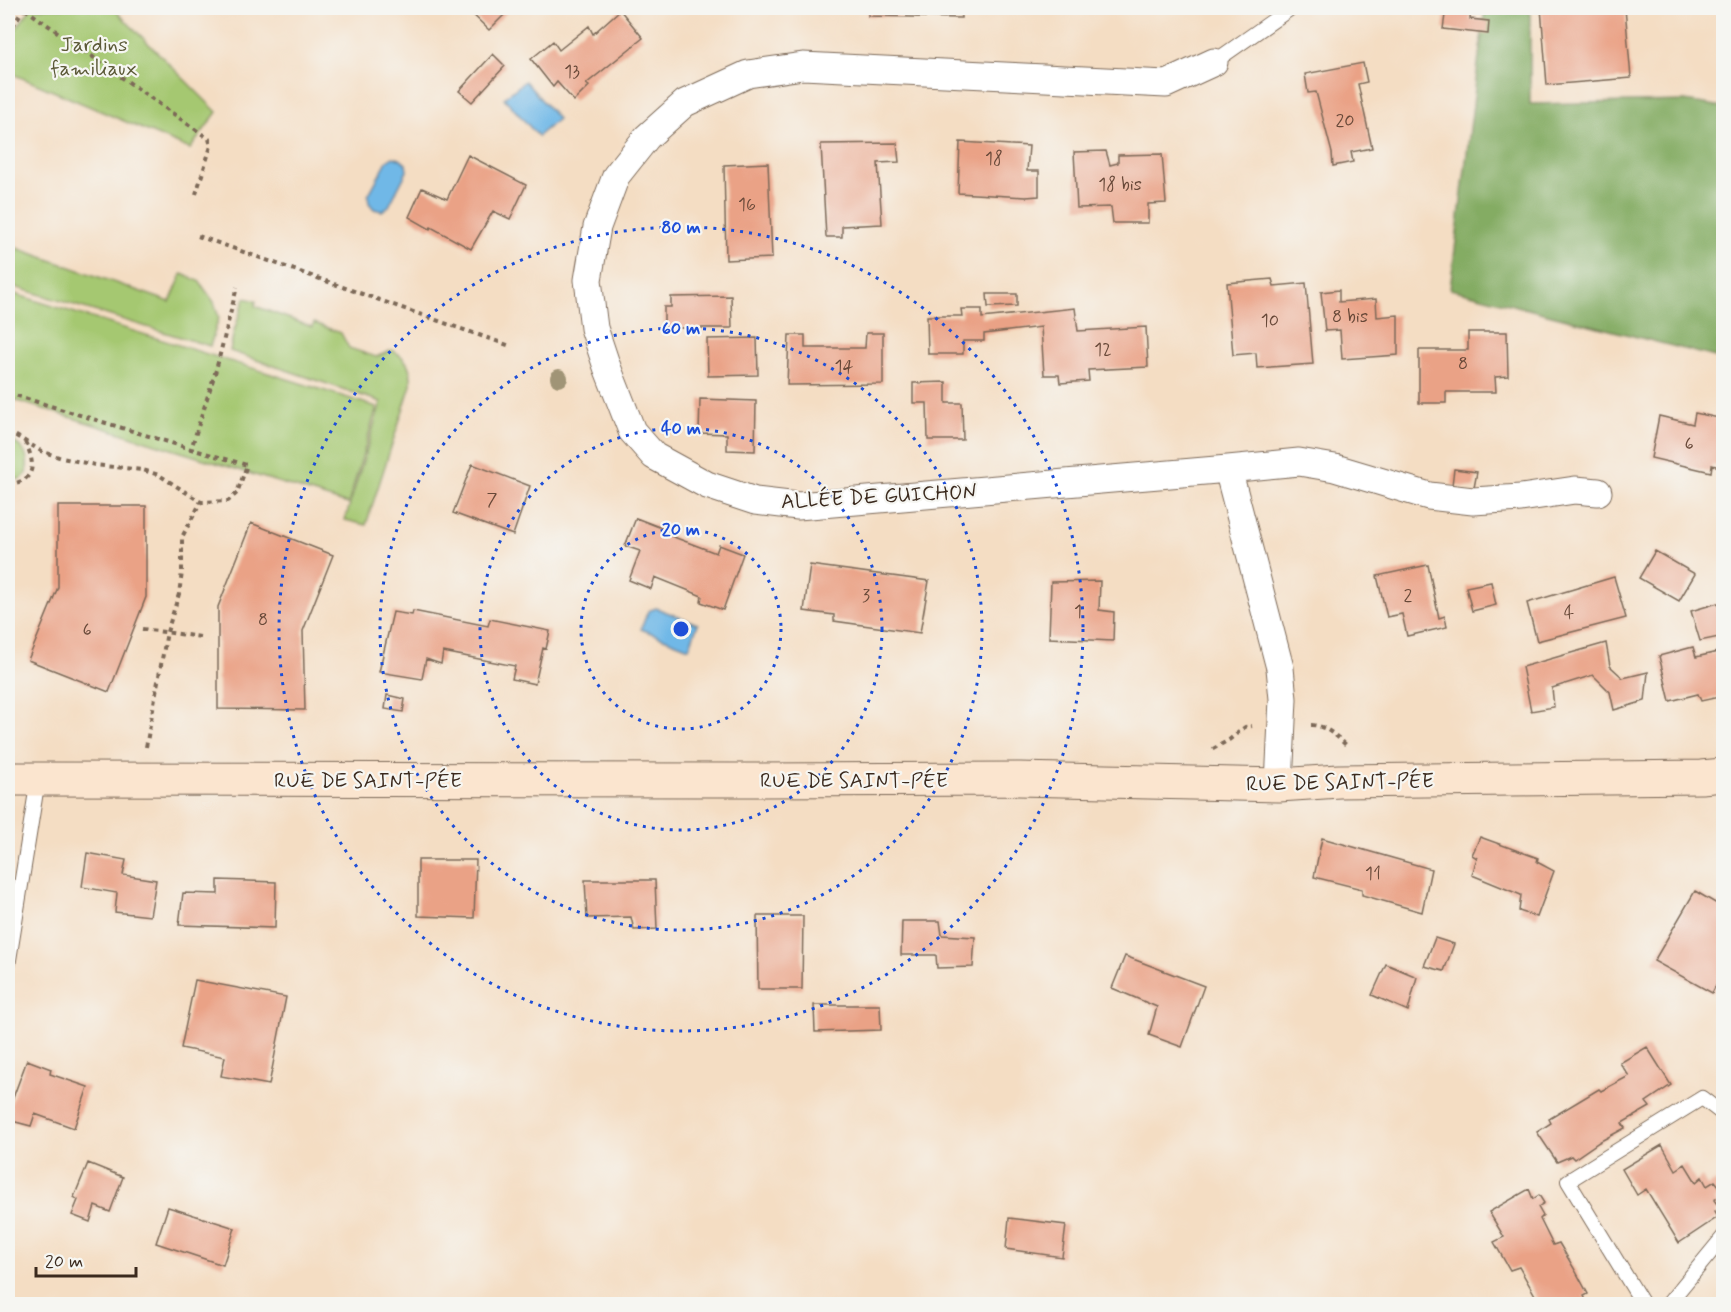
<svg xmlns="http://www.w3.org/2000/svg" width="1731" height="1312" font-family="Mynerve,sans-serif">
<rect width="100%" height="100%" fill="#f6f6f2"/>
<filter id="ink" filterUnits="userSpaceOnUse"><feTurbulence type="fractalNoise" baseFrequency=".0167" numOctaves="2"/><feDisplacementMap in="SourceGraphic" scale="12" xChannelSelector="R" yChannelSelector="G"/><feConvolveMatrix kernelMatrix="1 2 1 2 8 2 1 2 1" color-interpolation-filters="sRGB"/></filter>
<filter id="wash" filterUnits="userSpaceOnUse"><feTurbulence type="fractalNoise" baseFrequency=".008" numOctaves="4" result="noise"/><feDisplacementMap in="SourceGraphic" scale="24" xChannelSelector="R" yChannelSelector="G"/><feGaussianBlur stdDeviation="1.35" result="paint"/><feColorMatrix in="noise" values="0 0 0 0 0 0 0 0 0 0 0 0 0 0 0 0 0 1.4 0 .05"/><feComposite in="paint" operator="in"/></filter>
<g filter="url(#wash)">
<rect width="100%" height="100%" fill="#f4ddc3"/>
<path fill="#a5c871" stroke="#707948" stroke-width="1.5" d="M 31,8 L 113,8 L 217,112 L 190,149 L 8,72 L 8,40 Z
M 8,245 L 170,302 L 182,274 L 199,281 L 214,302 L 219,318 L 210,346 L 8,285 Z
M 8,292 L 377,407 L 348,504 L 8,398 Z
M 245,298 L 256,301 L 255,306 L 312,327 L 314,323 L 341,333 L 349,348 L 376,357 L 392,350 C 407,358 412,368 411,385 L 366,525 L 345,520 L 381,402 L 230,351 L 234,331 Z
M 8,439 C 25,447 30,456 26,474 L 20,479 L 8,479 Z"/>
<path fill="#84ac63" stroke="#606b40" stroke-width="1.5" d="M 1485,8 L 1530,8 L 1530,104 L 1685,101 L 1723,107 L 1723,359 L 1450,289 Z"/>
<path fill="#6fb8e7" stroke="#557182" stroke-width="1.5" d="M 525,81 L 558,119 L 538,136 L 504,98 Z
M 393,157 L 400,159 L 406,164 L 407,171 L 389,206 L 382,211 L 374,209 L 369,203 L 368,196 L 387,161 Z
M 656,608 L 698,624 L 689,648 L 641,629 L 648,611 Z"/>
<g id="blocks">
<path fill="#eaa286" d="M 466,8 L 511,8 L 489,30 Z
M 868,8 L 961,8 L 961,18 L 868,16 Z
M 1446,8 L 1471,8 L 1470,19 L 1489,21 L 1488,34 L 1443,29 Z
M 1541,8 L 1625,8 L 1631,78 L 1547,85 Z
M 620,10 L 643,38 L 586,84 L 589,86 L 574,101 L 557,82 L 553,87 L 531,59 L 553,41 L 559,50 L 589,26 L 593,34 Z
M 493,54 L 505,66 L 472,102 L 459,91 Z
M 1363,63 L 1367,82 L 1358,84 L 1372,148 L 1351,152 L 1353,162 L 1333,166 L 1332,153 L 1316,92 L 1308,93 L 1305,74 Z
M 960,142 L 1029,146 L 1027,171 L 1039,171 L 1039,196 L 1026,197 L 958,193 Z
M 897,143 L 899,162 L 878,163 L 882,224 L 842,226 L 842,237 L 826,237 L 821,144 Z
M 1106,151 L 1110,165 L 1118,163 L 1118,155 L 1162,154 L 1166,203 L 1148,204 L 1148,223 L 1113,223 L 1111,207 L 1077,208 L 1074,152 Z
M 468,155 L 526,185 L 510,219 L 493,211 L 471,249 L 431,227 L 430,229 L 409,217 L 422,188 L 447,199 Z
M 768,163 L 772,258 L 726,260 L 724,165 Z
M 1272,279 L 1274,286 L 1306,283 L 1313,364 L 1257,368 L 1256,353 L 1233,355 L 1227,283 Z
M 1339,290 L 1339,302 L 1376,299 L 1377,317 L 1398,315 L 1398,355 L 1342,359 L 1340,330 L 1325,331 L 1321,292 Z
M 987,294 L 1017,294 L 1017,306 L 988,307 Z
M 731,296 L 732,328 L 664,328 L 664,307 L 671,307 L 671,297 Z
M 1075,308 L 1078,331 L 1146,327 L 1148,367 L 1088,370 L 1089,381 L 1060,383 L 1059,375 L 1044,375 L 1041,327 L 984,334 L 984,341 L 963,341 L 963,354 L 928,354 L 927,316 L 962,316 L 961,309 L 982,309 L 982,318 Z
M 1468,332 L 1507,332 L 1508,376 L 1495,377 L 1496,392 L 1446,392 L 1446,403 L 1419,403 L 1419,350 L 1468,350 Z
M 866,333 L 883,333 L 883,384 L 787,385 L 789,335 L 805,335 L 805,348 L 865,348 Z
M 757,338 L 758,375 L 708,376 L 707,339 Z
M 946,382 L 946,403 L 962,403 L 963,440 L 928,440 L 927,403 L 913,403 L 913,383 Z
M 700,399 L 756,401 L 755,451 L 727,450 L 727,434 L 699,433 Z
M 1695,413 L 1724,419 L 1724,468 L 1712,465 L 1711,472 L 1651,458 L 1659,416 L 1693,424 Z
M 472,464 L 530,486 L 513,535 L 453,513 Z
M 1454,469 L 1477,472 L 1474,488 L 1452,485 Z
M 58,506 L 146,506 L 146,597 L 109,692 L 28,660 L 58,587 Z
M 636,518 L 672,532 L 671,536 L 716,553 L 719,545 L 743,554 L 723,610 L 701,602 L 702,596 L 655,577 L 651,589 L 629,580 L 640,551 L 625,546 Z
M 251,523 L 333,555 L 303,631 L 305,710 L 218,709 L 218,607 Z
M 1655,551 L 1695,574 L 1679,601 L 1639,578 Z
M 810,565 L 929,581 L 920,633 L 834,621 L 834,615 L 804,611 Z
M 1428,565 L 1439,618 L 1445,616 L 1447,627 L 1407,636 L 1402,614 L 1387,617 L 1377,576 Z
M 1614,577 L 1626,618 L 1537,641 L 1527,603 Z
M 1100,581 L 1099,610 L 1114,612 L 1113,641 L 1049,638 L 1051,582 Z
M 1491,582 L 1496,605 L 1472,611 L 1466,587 Z
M 1718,603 L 1724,621 L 1724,636 L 1700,641 L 1691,611 Z
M 413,611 L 488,626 L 490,619 L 550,631 L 546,649 L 543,648 L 535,684 L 512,679 L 515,666 L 443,652 L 441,664 L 426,659 L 422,679 L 379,672 L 393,612 L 412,615 Z
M 1606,643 L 1610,666 L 1623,678 L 1648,672 L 1645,701 L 1614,710 L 1610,692 L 1593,675 L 1552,688 L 1554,707 L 1531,711 L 1522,667 Z
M 1693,647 L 1696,657 L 1722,651 L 1724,657 L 1724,696 L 1701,701 L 1698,694 L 1670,701 L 1659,656 Z
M 387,695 L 405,699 L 403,712 L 385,709 Z
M 1480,837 L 1538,858 L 1537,862 L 1554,871 L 1537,917 L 1519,911 L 1521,895 L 1472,875 L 1477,858 L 1472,855 Z
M 1322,838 L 1431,869 L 1422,912 L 1362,895 L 1362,889 L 1314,877 Z
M 87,853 L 126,860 L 123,875 L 156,880 L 150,916 L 115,912 L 117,893 L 82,887 Z
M 418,860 L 476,860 L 474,918 L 418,916 Z
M 218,880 L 276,882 L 275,928 L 179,925 L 183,893 L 218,894 Z
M 585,880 L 655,880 L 657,929 L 634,930 L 631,917 L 587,918 Z
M 1695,891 L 1722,907 L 1724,903 L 1724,970 L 1712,993 L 1654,961 Z
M 757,916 L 803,916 L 802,989 L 758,989 Z
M 902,921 L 940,921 L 942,935 L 975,937 L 973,967 L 937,968 L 936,955 L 901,955 Z
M 1435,938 L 1454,944 L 1444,971 L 1424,966 Z
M 1125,956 L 1204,986 L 1182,1047 L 1149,1035 L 1157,1007 L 1112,988 Z
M 1386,964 L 1417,977 L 1408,1011 L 1372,995 Z
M 195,980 L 286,997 L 269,1085 L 221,1076 L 225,1057 L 181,1048 Z
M 814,1005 L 880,1005 L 881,1030 L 815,1032 Z
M 1647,1047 L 1671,1085 L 1646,1102 L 1650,1107 L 1622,1123 L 1625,1128 L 1599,1142 L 1574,1159 L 1571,1156 L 1557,1162 L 1537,1132 L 1551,1123 L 1549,1119 L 1599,1089 L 1601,1091 L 1629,1076 L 1620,1063 Z
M 27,1060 L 51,1069 L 50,1074 L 88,1087 L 74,1128 L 35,1114 L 31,1126 L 8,1120 L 12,1107 L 10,1106 Z
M 1662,1145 L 1676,1170 L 1685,1164 L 1696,1182 L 1702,1177 L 1707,1186 L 1715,1181 L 1724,1192 L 1724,1194 L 1714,1200 L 1720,1208 L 1715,1212 L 1718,1217 L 1679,1243 L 1646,1189 L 1637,1195 L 1622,1169 Z
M 88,1163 L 123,1177 L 110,1212 L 95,1206 L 90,1222 L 72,1215 L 78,1200 L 74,1197 Z
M 1529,1189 L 1533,1199 L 1539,1195 L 1544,1203 L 1538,1207 L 1543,1216 L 1540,1219 L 1553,1245 L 1559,1243 L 1575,1270 L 1588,1294 L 1584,1296 L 1588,1304 L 1540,1304 L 1519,1267 L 1510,1270 L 1494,1242 L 1504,1237 L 1489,1212 Z
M 168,1207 L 235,1228 L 223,1265 L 156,1243 Z
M 1009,1218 L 1066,1225 L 1062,1257 L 1006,1249 Z"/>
</g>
</g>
<g filter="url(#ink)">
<use href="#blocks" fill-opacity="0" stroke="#7c6958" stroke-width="1.5"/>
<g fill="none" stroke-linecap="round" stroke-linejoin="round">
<g stroke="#7c6958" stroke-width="16">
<path id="lane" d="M 1214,62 L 1291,8
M 8,966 L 38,779
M 1643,1304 L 1568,1181 L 1702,1098 L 1724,1115
M 1668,1304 L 1724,1236"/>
</g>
<g stroke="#7c6958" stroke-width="29">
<path id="street" d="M 1214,62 L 1166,84 L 803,66 L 748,74 L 685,103 L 647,137 L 616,176 L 597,227 L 588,280 L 594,328 L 607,367 L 632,431 L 654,456 L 707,485 L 755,501 L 798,506 L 1228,469 L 1299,462 L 1335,468 L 1429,496 L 1473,501 L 1521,498 L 1575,490 L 1598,492
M 1228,469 L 1280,668 L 1283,699 L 1279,785"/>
</g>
<g stroke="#7c6958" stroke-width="35">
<path id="secondary" d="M 8,779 L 742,780 L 1019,779 L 1279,785 L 1339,781 L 1701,777 L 1724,775"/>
</g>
<path stroke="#7c6958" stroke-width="4" stroke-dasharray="4.5 4.5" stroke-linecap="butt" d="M 25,9 L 209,139 L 211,146 L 196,194
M 8,34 L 24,8
M 198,236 L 510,346
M 8,393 L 191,449
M 8,431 L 41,451 L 62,458 L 95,465 L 143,470 L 159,475 L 201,502
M 8,484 C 36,482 36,463 25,442
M 142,629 L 201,637
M 1311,725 C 1325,725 1338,737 1347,746
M 146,747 L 167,632 L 179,594 L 182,572 L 182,537 L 201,502 L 228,501 L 237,493 L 247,465 L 191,449 L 216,370 L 237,287
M 1213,749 L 1229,740 L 1245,727 L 1252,726"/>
<use href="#lane" stroke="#fff" stroke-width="14"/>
<use href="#street" stroke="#fff" stroke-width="27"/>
<use href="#secondary" stroke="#fbe5cf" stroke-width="33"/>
</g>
<circle fill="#a09476" cx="559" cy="378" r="9"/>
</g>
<g fill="none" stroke="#1d4ed8" stroke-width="3" stroke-dasharray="3 6">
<circle cx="681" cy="629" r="100"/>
<circle cx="681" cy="629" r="201"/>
<circle cx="681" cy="629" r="301"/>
<circle cx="681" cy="629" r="402"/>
</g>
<g text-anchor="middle" stroke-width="4.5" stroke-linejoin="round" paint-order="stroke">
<g font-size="18" fill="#674838">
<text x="572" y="77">13</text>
<text x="1345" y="126">20</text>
<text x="994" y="164">18</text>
<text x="1120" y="190">18 bis</text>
<text x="747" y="210">16</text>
<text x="1350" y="322">8 bis</text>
<text x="1270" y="326">10</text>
<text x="1103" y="355">12</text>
<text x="1463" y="369">8</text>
<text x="844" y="372">14</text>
<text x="1689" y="449">6</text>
<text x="492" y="505">7</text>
<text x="866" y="601">3</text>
<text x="1408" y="601">2</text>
<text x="1078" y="617">1</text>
<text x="1569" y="618">4</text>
<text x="263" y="625">8</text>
<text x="87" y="635">6</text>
<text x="1373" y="879">11</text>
</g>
<g font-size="21" fill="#5b5937" stroke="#f6f6f2">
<text x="94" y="51">Jardins<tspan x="94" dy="24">familiaux</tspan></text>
</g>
<g font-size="21" fill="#3b2a1e" stroke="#f6f6f2">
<text transform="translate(879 496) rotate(-3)" y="7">ALLÉE DE GUICHON</text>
<text x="368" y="787">RUE DE SAINT-PÉE</text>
<text x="854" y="787">RUE DE SAINT-PÉE</text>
<text transform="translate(1340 782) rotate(-1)" y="7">RUE DE SAINT-PÉE</text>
</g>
</g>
<circle cx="681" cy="629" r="9" fill="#1d4ed8" stroke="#f6f6f2" stroke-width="3"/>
<g font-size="18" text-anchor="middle" font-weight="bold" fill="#1d4ed8" stroke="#f6f6f2" stroke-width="4.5" stroke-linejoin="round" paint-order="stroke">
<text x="681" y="233">80 m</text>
<text x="681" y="334">60 m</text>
<text x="681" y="434">40 m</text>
<text x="681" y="535">20 m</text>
</g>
<rect width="1731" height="1312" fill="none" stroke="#f6f6f2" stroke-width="30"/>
<path d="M36 1267v9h100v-9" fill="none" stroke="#3b2a1e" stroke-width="3"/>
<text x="45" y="1267" font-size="18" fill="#3b2a1e" stroke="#f6f6f2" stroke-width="4.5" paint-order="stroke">20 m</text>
</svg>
